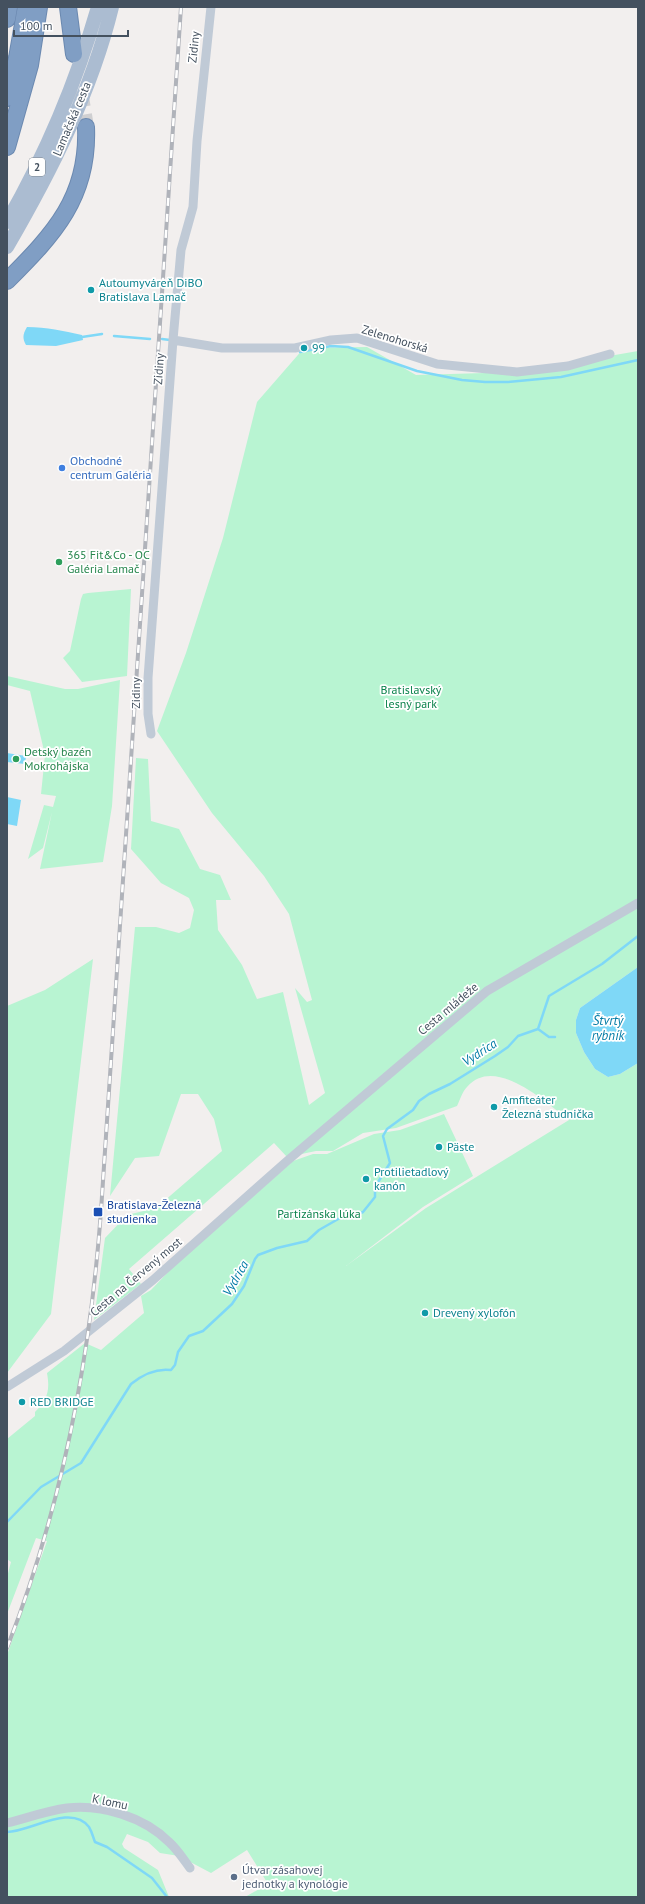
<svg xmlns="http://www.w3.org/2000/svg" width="645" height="1904" font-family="'PT Sans',sans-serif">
<rect width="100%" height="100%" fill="#f2efee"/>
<path fill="#b8f4d2" d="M 367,347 L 416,375 L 517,372 L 638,351 L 638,967 L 580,1008 L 576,1020 L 576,1033 L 584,1052 L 595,1069 L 608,1077 L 620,1074 L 638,1063 L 638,1897 L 245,1897 L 268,1884 L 247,1850 L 211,1873 L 179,1856 L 160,1853 L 148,1842 L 127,1834 L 122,1844 L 124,1848 L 158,1870 L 169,1897 L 7,1897 L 7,1655 L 47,1541 L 36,1538 L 7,1614 L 7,1577 L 11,1562 L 7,1559 L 7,1439 L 35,1416 L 35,1412 C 48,1399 50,1390 47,1373 L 85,1343 L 101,1350 L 144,1313 L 141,1296 L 151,1290 L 172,1268 L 293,1161 L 313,1154 L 327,1154 L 374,1134 L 400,1130 L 444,1114 L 473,1176 L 423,1207 L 346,1266 L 426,1208 L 569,1120 C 545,1102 495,1055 467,1087 C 462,1092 460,1100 457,1106 L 396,1128 L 363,1133 L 333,1151 L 316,1151 L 287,1157 L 274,1143 L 129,1269 L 141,1284 L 94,1320 L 105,1238 L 127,1215 L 156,1208 L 222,1151 L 214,1119 L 198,1094 L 181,1094 L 159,1156 L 135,1158 L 110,1196 L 135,927 L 156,927 L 179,933 L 190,928 L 194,910 L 189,898 L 161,883 L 131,849 L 136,758 L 148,759 L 151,821 L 179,829 L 200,869 L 220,875 L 231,900 L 216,900 L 218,930 L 242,965 L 257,999 L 283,992 L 309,1105 L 325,1093 L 295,988 L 307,1002 L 312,1000 L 289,914 L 264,876 L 212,813 L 157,731 L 186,653 L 223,538 L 257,402 L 304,348 Z
M 131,589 L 127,676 L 82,682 L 63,658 L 70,651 L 81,599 L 83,594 L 88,593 Z
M 7,676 L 65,689 L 78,689 L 120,680 L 112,806 L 103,862 L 40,869 L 52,812 L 43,848 L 28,859 L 44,805 L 53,807 L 56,796 L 41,794 L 45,755 L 30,691 L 7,685 Z
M 93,959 L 51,1314 L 7,1373 L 7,1006 L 45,990 Z"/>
<path fill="#7fd8f7" d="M 27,327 C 47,327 63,331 82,335 L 83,340 L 56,346 L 26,345 C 22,338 23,334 27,327 Z
M 7,753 L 26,756 L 25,764 L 7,762 Z
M 7,797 L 21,800 L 17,826 L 7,824 Z
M 638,967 L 638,1063 L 620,1074 L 608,1077 L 595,1069 L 584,1052 L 576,1033 L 576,1020 L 580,1008 Z"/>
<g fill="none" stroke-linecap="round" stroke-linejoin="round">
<path stroke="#7fd8f7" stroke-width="2.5" d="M 114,336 L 150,339
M 82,337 L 102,334
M 162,339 L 170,340
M 300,352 L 331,346 L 348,347 L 417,371 L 462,380 L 485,382 L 508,382 L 561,377 L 638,360
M 538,1029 L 549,1037 L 555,1037
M 7,1522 L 41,1487 L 81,1463 L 131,1384 C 142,1375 156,1368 171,1370 L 175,1365 L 178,1352 L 189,1336 L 203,1331 L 232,1304 L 244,1286 L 255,1259 L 258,1255 L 277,1248 L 307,1241 L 319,1230 L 340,1218 L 352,1217 L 363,1212 L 375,1197 L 375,1187 L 390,1163 L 383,1136 L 387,1129 L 413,1110 L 419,1101 L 429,1094 L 450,1084 L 495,1056 L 508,1047 L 518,1036 L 538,1029 L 549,996 L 602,964 L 638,936
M 7,1832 C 30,1832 71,1803 89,1827 C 92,1832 93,1837 95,1842 L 107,1847 L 152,1878 L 167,1897"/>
<path stroke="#cfcfd1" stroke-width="16" stroke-dasharray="16 8" stroke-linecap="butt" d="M 80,91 L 86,127"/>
<g stroke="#6b89b0" stroke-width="18">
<path id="highway" d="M 68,7 L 74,54
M 7,19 L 9,7
M 7,98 L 17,58 L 26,7
M 7,147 L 30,65 L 39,7
M 7,281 C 54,234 89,197 86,127"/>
</g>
<path stroke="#c0cad6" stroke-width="9" d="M 173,340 L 222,348 L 295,348 L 331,340 L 357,338 L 437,364 L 517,372 L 568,366 L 610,354
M 151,734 L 148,714 L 148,678 L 173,340 L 181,250 L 193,207 L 197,141 L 211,7
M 7,1387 L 64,1351 L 153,1280 L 287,1161 L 487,991 L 638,903
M 7,1823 C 27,1818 46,1811 67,1808 C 102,1804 144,1817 169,1842 C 177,1849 184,1860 190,1868"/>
<path stroke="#abbcd1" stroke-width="14" d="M 7,222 C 46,154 76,83 98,7
M 7,247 C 51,171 91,93 112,7"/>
<use href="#highway" stroke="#809ec4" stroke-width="16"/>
<g stroke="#b0b3ba" stroke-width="4">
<path id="rail" d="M 7,1648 C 62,1507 90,1361 101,1211 L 181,7"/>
</g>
<use href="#rail" stroke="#fff" stroke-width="2.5" stroke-dasharray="8" stroke-linecap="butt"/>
</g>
<g fill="#0f9aa8" stroke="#fff" stroke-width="1.5">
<circle cx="91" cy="290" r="4"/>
<circle cx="304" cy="348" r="4"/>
<circle cx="494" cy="1107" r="4"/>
<circle cx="439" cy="1147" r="4"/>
<circle cx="366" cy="1179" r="4"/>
<circle cx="425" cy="1313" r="4"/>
<circle cx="22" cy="1402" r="4"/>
</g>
<circle fill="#3f7fe0" stroke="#fff" stroke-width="1.5" cx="62" cy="468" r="4"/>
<g fill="#2e9e5b" stroke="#fff" stroke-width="1.5">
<circle cx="59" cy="562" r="4"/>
<circle cx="16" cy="759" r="4"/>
</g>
<rect fill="#1a4fb4" stroke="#fff" stroke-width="1.5" x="93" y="1207" width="10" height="10" rx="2"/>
<circle fill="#5c6f8a" stroke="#fff" stroke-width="1.5" cx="234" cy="1877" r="4"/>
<g text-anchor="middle" stroke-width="3.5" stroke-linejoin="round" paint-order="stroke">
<rect fill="#fff" stroke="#7c858f" stroke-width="1" x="29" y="158" width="16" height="18" rx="3"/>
<g font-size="11" font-weight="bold" fill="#44515f">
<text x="37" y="171">2</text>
</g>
<g font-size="12" fill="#44515f" stroke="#fff">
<text transform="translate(194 47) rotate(-84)" y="4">Zidiny</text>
<text transform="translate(72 119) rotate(-67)" y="4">Lamačská cesta</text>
<text transform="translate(395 339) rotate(17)" y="4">Zelenohorská</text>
<text transform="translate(159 369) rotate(-86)" y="4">Zidiny</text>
<text transform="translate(136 693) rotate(-90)" y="4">Zidiny</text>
<text transform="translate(448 1009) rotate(-40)" y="4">Cesta mládeže</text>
<text transform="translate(136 1277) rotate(-40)" y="4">Cesta na Červený most</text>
<text transform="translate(110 1802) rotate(12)" y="4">K lomu</text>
</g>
<g font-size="12" fill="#0d838f" stroke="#fff" text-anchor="start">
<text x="99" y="287">Autoumyváreň DiBO<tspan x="99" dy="14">Bratislava Lamač</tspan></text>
<text x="312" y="352">99</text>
<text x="502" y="1104">Amfiteáter<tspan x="502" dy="14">Železná studnička</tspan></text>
<text x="447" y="1151">Päste</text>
<text x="374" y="1176">Protilietadlový<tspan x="374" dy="14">kanón</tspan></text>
<text x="433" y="1317">Drevený xylofón</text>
<text x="30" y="1406">RED BRIDGE</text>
</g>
<g font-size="12" fill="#366cbe" stroke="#fff" text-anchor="start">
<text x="70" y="465">Obchodné<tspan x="70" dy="14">centrum Galéria</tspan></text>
</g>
<g font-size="12" fill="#27864d" stroke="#fff" text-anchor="start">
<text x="67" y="559">365 Fit&amp;Co - OC<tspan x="67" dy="14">Galéria Lamač</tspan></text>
<text x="24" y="756">Detský bazén<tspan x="24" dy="14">Mokrohájska</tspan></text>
</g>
<g font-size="12" fill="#0c834d" stroke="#fff">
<text x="411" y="694">Bratislavský<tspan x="411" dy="14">lesný park</tspan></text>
<text x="319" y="1218">Partizánska lúka</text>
</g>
<g font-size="12" fill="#164399" stroke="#fff" text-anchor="start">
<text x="107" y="1209">Bratislava-Železná<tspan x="107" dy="14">studienka</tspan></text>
</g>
<g font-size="12" fill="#4e5e75" stroke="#fff" text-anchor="start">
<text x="242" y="1874">Útvar zásahovej<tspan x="242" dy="14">jednotky a kynológie</tspan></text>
</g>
<g font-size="13" font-style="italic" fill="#027ba6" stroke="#fff">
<text x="608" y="1025">Štvrtý<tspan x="608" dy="15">rybník</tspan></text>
<text transform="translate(479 1052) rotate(-33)" y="5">Vydrica</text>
<text transform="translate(235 1278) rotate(-60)" y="5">Vydrica</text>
</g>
</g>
<rect width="645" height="1904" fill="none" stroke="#44515f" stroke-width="16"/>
<path d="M14 30v6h114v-6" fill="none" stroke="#44515f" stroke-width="2"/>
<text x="20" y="30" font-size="12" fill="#44515f" stroke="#ffffff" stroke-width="3" paint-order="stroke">100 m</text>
</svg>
